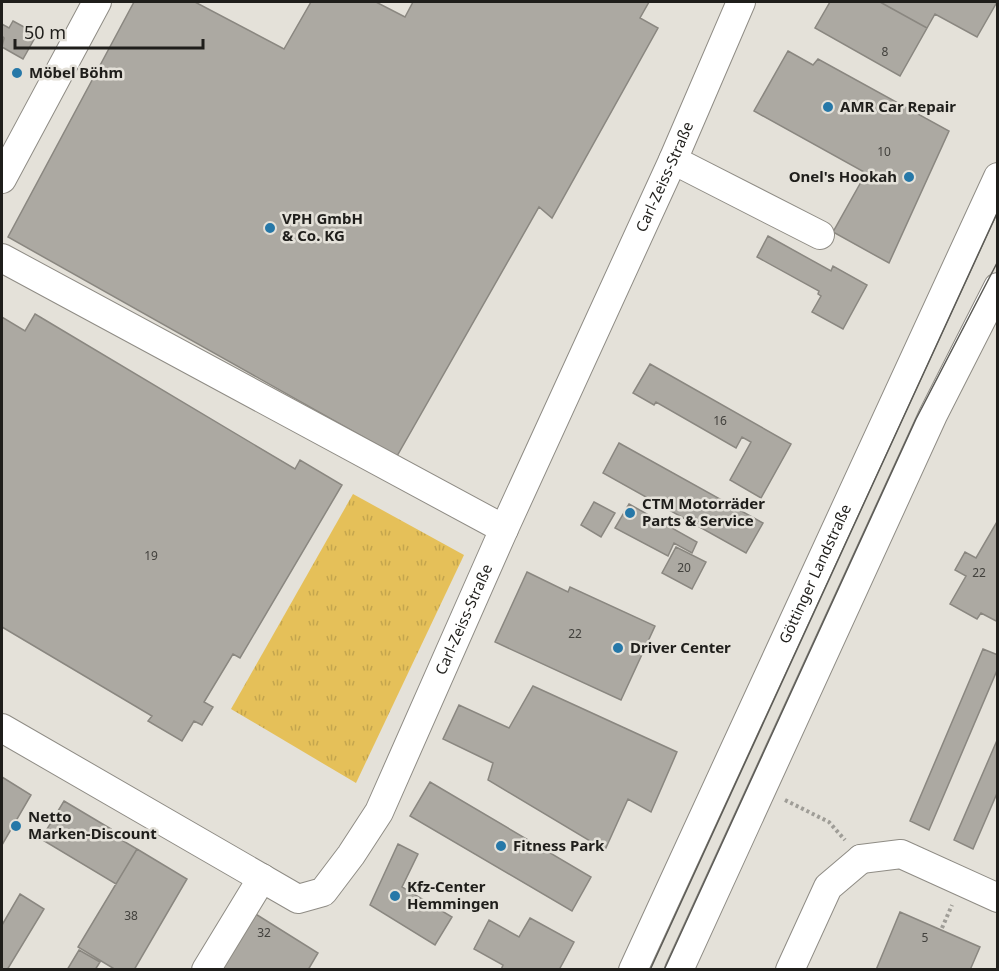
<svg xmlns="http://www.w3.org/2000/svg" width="999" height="971" font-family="'Noto Sans',sans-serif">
<defs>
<pattern id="grass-tufts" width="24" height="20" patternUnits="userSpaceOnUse" patternTransform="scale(1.5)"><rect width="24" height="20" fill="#e5c059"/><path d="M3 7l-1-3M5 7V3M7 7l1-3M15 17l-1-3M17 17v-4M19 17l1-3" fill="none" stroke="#c4a54d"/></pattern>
</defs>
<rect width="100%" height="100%" fill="#e4e1d9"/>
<path fill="url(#grass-tufts)" d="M 353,494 L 464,555 L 356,783 L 231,709 Z"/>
<path fill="#aca9a2" stroke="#8a8780" stroke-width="1.5" d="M 134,2 L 195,2 L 284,49 L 311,2 L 376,2 L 405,17 L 413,2 L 649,2 L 640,18 L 658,28 L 552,218 L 539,207 L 397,456 L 8,237 Z
M 830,2 L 880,2 L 927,28 L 900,76 L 815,28 Z
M 880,2 L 997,2 L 977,37 L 935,14 L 927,28 Z
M 13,21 L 37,34 L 23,59 L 2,47 L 4,38 L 2,36 L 2,24 L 9,28 Z
M 788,51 L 813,65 L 818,59 L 949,131 L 889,263 L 833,232 L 866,173 L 754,111 Z
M 768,236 L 831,271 L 833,266 L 867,285 L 843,329 L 812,312 L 821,296 L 818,294 L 819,291 L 757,257 Z
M 35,314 L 295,469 L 300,460 L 342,485 L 240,658 L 233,654 L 204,702 L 213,707 L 202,725 L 194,721 L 182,741 L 148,721 L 152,716 L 2,627 L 2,317 L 25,331 Z
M 650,364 L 791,444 L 761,498 L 730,480 L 751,442 L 742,437 L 736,448 L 656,402 L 654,405 L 633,393 Z
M 619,443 L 763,523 L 746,553 L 603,473 Z
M 594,502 L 615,513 L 601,537 L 581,525 Z
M 629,504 L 697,542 L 692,553 L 674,543 L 668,556 L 615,528 Z
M 998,520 L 998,622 L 981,613 L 977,619 L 950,604 L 966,576 L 955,570 L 965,552 L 976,558 Z
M 676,547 L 706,562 L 692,589 L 662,573 Z
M 527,572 L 568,592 L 570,587 L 655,626 L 621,700 L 495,642 Z
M 983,649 L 998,655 L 998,668 L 929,830 L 910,821 Z
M 533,686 L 677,752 L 651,812 L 628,799 L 605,850 L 488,780 L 493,763 L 443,739 L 459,705 L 509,728 Z
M 998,738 L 998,791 L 973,849 L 954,840 Z
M 2,777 L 31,795 L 2,845 Z
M 430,782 L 591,877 L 572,911 L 410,816 Z
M 64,801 L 111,829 L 108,832 L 137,849 L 116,884 L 41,839 Z
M 398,844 L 418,854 L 402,887 L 452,917 L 435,945 L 370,905 Z
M 137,849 L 187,879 L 134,970 L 116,970 L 78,947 Z
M 20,894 L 44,909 L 7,970 L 3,970 L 2,968 L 2,925 Z
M 900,912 L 980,947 L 970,970 L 876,970 Z
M 254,913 L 318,953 L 308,970 L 220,970 Z
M 530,918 L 574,942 L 559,970 L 501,970 L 503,965 L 474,949 L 489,920 L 519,937 Z
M 79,950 L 100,962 L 95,970 L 67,970 Z"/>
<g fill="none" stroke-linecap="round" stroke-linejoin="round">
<g stroke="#8f8c85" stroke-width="30">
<g id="minor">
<path d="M 673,160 L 820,235"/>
<path d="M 2,179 L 97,2"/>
<path d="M 2,258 L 504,529"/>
<path id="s1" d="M 2,728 L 298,899 L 323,892 L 351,855 L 379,812 L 504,529 L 673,160 L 741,2"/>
<path d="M 861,859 L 901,854 L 998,898"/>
<path d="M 206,970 L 262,878"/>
<path id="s2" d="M 633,970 L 998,177"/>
<path d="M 679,970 L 933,415 L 998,287"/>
<path d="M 790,970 L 828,887 L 861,859"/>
</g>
</g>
<path stroke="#9f9d97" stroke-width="4" stroke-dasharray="3 3" stroke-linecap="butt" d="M 785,800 L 829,822 L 845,840
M 942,928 L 952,905"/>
<use href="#minor" stroke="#fff" stroke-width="28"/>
<path stroke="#5b5a55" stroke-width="1.5" d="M 650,970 L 998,211
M 664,970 L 916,419 L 998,261"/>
</g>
<g fill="#2678a8" stroke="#e4e1d9" stroke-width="2">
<circle cx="17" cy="73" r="6"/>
<circle cx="828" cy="107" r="6"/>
<circle cx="909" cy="177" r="6"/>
<circle cx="270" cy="228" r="6"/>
<circle cx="630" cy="513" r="6"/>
<circle cx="618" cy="648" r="6"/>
<circle cx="16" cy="826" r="6"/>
<circle cx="501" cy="846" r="6"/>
<circle cx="395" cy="896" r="6"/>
</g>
<g text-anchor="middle" stroke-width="5" stroke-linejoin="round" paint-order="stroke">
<g font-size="12" fill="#42413d">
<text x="885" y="56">8</text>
<text x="884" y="156">10</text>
<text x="720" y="425">16</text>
<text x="151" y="560">19</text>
<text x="684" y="572">20</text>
<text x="979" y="577">22</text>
<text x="575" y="638">22</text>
<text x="131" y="920">38</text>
<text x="264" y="937">32</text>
<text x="925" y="942">5</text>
</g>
<g font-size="15" font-weight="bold" fill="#1f1e1b" stroke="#e4e1d9" text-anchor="start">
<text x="29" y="78">Möbel Böhm</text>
<text x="840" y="112">AMR Car Repair</text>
<text x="897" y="182" text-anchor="end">Onel's Hookah</text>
<text x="282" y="224">VPH GmbH<tspan x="282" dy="17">&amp; Co. KG</tspan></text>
<text x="642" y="509">CTM Motorräder<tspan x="642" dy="17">Parts &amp; Service</tspan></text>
<text x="630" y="653">Driver Center</text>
<text x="28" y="822">Netto<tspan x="28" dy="17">Marken-Discount</tspan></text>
<text x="513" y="851">Fitness Park</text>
<text x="407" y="892">Kfz-Center<tspan x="407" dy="17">Hemmingen</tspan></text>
</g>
<g font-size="15" fill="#1f1e1b" stroke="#e4e1d9">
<text dy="5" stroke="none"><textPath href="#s1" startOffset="1162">Carl-Zeiss-Straße</textPath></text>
<text dy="5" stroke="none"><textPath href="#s2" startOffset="436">Göttinger Landstraße</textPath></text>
<text dy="5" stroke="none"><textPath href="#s1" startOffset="676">Carl-Zeiss-Straße</textPath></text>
</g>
</g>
<rect width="999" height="971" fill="none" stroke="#1f1e1b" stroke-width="6"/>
<path d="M15 39v9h188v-9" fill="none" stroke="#1f1e1b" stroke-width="3"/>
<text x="24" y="39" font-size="18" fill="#1f1e1b" stroke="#e4e1d9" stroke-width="4.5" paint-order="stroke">50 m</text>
</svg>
